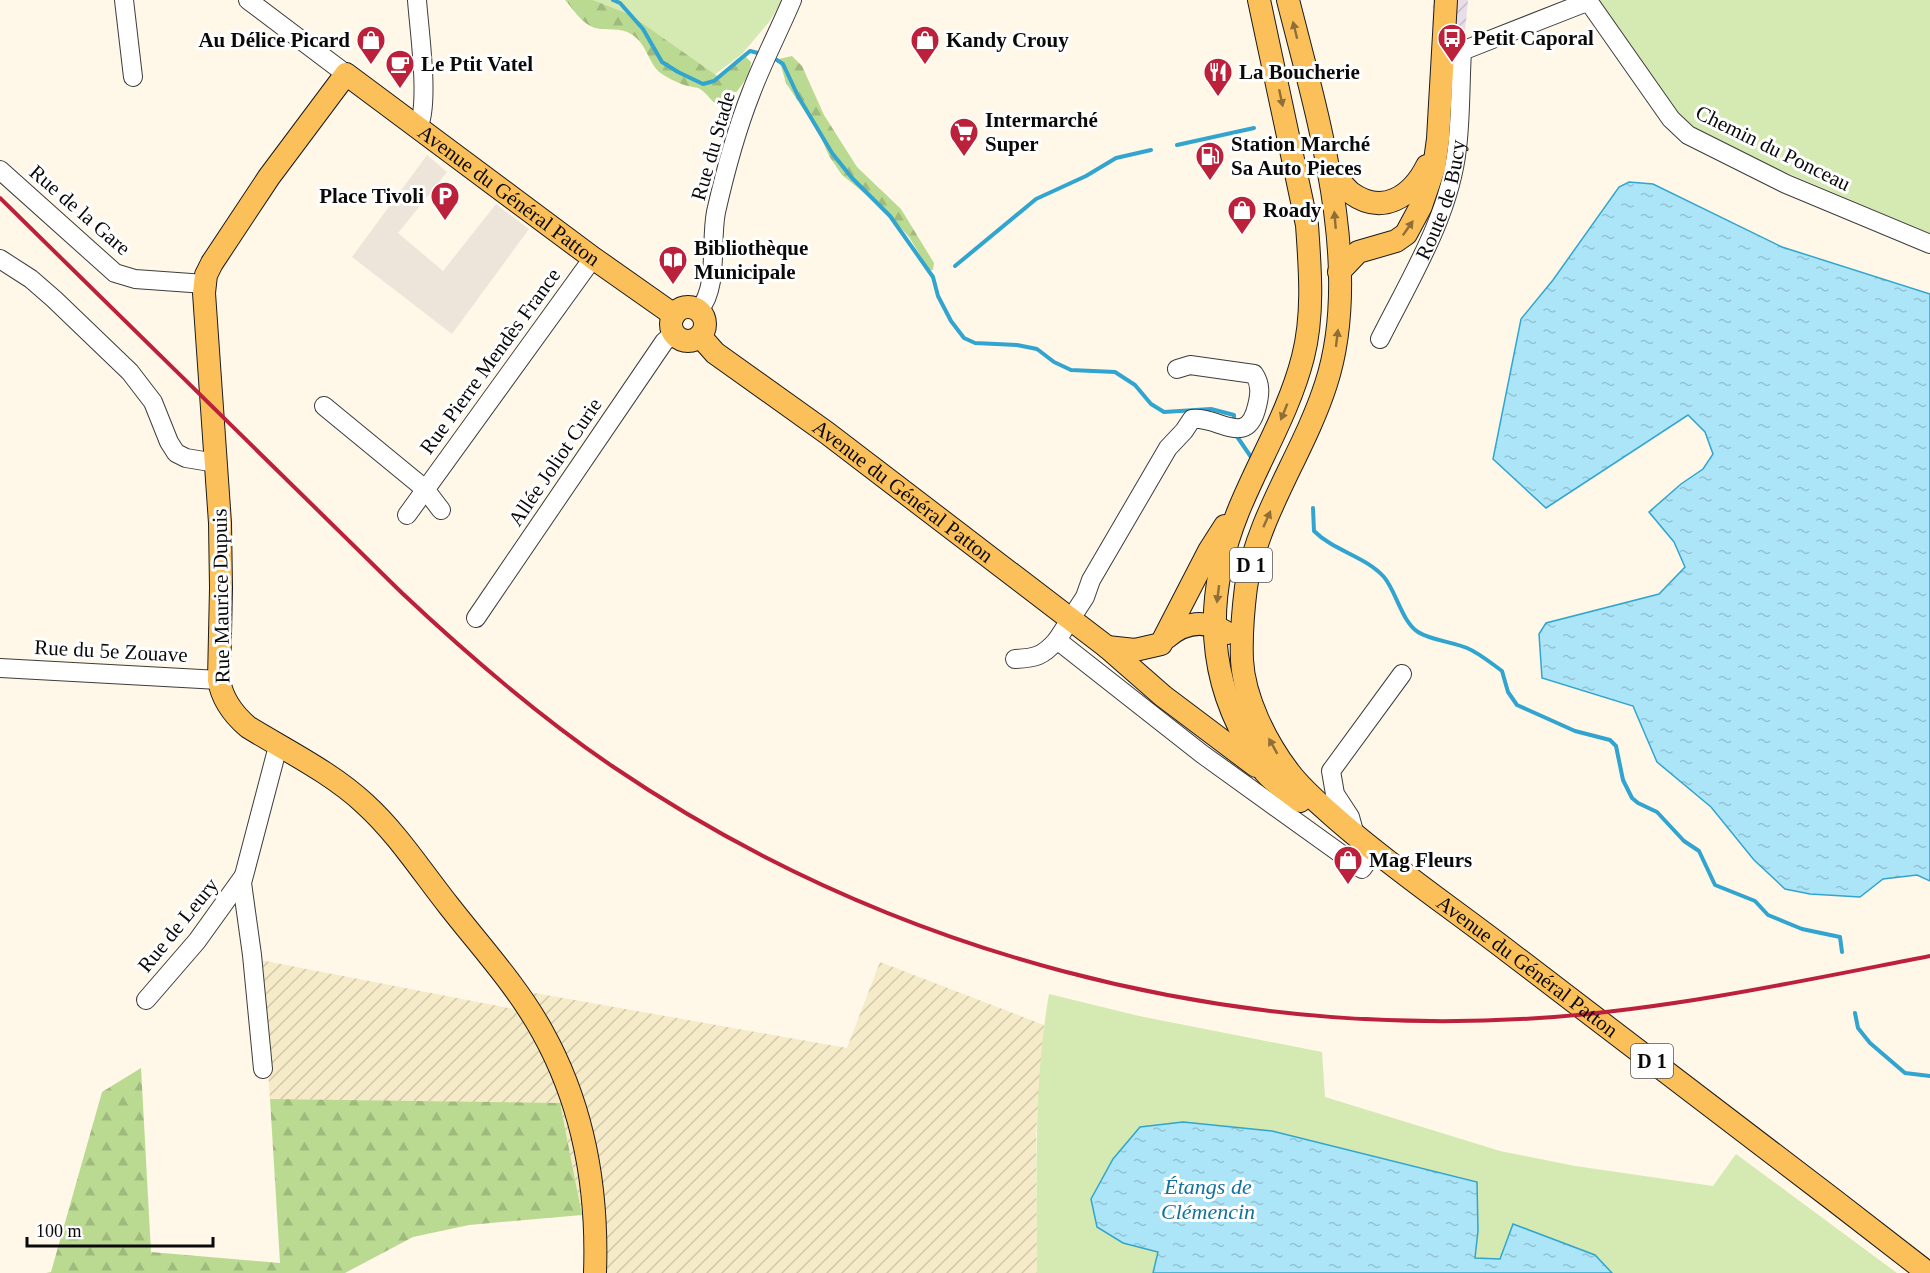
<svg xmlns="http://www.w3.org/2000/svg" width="1930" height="1273" font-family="Georgia,serif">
<defs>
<pattern id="industrial-furrows" width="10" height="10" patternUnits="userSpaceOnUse" patternTransform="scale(1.5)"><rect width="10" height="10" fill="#e7deea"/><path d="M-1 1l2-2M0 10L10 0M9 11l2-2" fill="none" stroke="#c5bdc7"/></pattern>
<pattern id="farmland-furrows" width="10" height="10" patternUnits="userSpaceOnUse" patternTransform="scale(1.5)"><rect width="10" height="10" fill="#f5ebc8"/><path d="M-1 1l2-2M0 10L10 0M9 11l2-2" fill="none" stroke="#d1c8aa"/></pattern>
<pattern id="forest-firs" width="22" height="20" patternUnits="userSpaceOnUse" patternTransform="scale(1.5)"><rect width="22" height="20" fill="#bbda91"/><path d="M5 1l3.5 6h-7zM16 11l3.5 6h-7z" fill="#9fba7c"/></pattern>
<pattern id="water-ripples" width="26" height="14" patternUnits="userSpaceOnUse" patternTransform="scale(1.5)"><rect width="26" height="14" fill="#ace5f7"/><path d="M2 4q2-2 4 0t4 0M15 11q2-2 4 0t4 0" fill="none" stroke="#93c3d2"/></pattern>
</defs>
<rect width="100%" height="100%" fill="#fff7e8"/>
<path fill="url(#industrial-furrows)" d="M 1433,0 L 1468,0 L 1464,42 L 1432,53 Z"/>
<path fill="url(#farmland-furrows)" d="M 260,960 L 540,1014 L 529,992 L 847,1048 L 880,962 L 1044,1025 L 1036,1133 L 1037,1273 L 587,1273 L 582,1215 L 560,1104 L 270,1099 Z"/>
<path fill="#d5e9b2" d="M 593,0 L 783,0 L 769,22 L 742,54 L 713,76 L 629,14 Z
M 1590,0 L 1930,0 L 1930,234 L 1684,129 Z
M 1049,994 L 1139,1016 L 1322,1052 L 1325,1097 L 1500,1151 L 1575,1166 L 1713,1186 L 1736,1154 L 1897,1273 L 1037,1273 C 1037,1180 1033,1086 1049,994 Z"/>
<path fill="url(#forest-firs)" d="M 565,0 L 593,0 L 629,14 L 720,78 L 737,59 L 745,56 L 751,62 C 750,79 736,92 726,105 C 712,107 711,96 700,89 C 697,87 691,87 687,86 C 678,83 665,77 658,71 C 648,60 645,42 631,34 C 620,27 606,31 595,28 C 582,24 573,9 565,0 Z
M 792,56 L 802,66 L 824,115 L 857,167 L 901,209 L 934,263 L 933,270 L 929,270 L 909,237 L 884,209 L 842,175 L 829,156 L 819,133 L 786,83 L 779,59 Z
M 141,1068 L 151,1252 L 280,1263 L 270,1099 L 560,1103 L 582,1215 L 469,1225 L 413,1237 L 345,1273 L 46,1273 L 51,1272 L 102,1092 Z"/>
<path fill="#ede5d9" d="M 427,155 L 447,172 L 398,233 L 443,271 L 496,204 L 529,229 L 452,334 L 352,257 Z"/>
<path fill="url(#water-ripples)" stroke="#31a5cf" stroke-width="1.5" d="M 1629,182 L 1653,184 L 1782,247 L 1930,294 L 1930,881 L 1917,875 L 1883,879 L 1860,897 L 1810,894 L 1785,889 L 1754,860 L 1711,807 L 1657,762 L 1633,706 L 1542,678 L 1539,634 L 1546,623 L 1659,594 L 1685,567 L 1674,542 L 1649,512 L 1681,484 L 1703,469 L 1713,454 L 1705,432 L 1688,415 L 1546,508 L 1493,459 L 1521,319 L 1553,280 L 1619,187 Z
M 1183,1122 L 1272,1131 L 1477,1182 L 1478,1231 L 1475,1258 L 1500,1259 L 1513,1224 L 1595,1255 L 1612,1273 L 1153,1273 L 1158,1252 L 1123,1243 L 1097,1227 L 1091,1199 L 1113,1159 L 1140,1127 Z"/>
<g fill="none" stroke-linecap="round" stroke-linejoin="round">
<path stroke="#31a5cf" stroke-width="4" d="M 613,0 L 620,3 L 643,29 L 662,62 L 678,72 L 703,84 L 714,81 L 750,51 L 758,53
M 777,60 L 783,64 L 798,96 L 832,153 L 852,178 L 890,216 L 933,277 L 938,296 L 951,321 L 964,338 L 975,343 L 1017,345 L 1037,349 L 1054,362 L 1071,370 L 1115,372 L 1135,385 L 1151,404 L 1164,412 L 1211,409 L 1234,415 L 1234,419
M 1177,145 L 1254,128
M 955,266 L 1036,199 L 1086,176 L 1116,158 L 1151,150
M 1236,435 L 1251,457
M 1313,508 L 1314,531 C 1334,551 1365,556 1384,577 C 1396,591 1402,622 1418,632 C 1430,640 1453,642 1467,648 C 1479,653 1491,663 1502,671 L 1508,692 L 1517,705 L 1575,731 L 1610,740 L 1616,746 L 1623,780 L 1632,798 L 1638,803 L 1657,812 L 1684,841 L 1699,851 L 1715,885 L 1755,901 L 1768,915 L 1802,929 L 1840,937 L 1842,952
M 1855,1013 L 1858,1028 L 1870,1043 L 1905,1073 L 1930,1076"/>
<g stroke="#3d3d3d" stroke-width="20">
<g id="minor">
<path d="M 124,0 L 133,77"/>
<path d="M 248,0 L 346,74"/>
<path d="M 417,0 C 419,29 430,104 418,128"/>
<path d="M 1444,51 L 1462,51 L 1584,3 L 1591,5 L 1671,119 L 1688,135 L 1786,184 L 1930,244"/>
<path d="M 0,170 L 115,273 L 135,279 L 205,284"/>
<path d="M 0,259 L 31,279 L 54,299 L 130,372 L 153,402 L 169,442 L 176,453 L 186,458 L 216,463"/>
<path d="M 699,310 C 719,287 710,242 716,212 C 725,172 736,131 751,93 C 763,61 779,31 792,0"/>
<path id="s1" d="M 1380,339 C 1410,279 1450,215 1457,148 C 1461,116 1460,83 1462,51"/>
<path d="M 1177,369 L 1190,365 L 1254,374 C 1261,384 1260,394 1257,406 C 1247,449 1219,416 1192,419 L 1184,431 L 1168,448 L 1091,580 L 1085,597 L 1057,640 L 1202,754 L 1362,869 L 1375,851"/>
<path d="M 324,406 L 425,489 L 441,510"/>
<path d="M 407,515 L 593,258"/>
<path d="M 476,618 L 664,342 L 674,333"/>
<path d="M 1015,659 C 1036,658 1043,656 1057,640"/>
<path d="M 0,668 L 219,680"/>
<path d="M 1355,835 L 1350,817 L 1335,794 L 1331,771 L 1402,674"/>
<path d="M 146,1000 L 197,941 L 243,877"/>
<path d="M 263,1069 L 252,955 L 242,883 L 278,746"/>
</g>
</g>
<g stroke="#1b1b1b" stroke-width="24">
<g id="major">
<path d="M 1259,0 L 1307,225 C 1310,268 1314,314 1303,357 C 1289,412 1259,460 1238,512 C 1207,589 1205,667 1246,740 C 1252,751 1258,762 1265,772 C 1274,783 1289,792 1300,801"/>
<path id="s2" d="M 1288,0 C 1317,115 1364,267 1326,384 C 1304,453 1258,514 1246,587 C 1243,611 1241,637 1242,660 C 1244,698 1266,742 1289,772 C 1303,791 1323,807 1341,823 C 1394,869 1453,909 1509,952 C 1649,1058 1789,1165 1928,1273"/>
<path d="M 1328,168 C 1336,176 1343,186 1351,193 C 1383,216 1412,196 1427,166"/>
<path d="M 1339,272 L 1358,252 L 1396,241 L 1406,234 L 1421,206 L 1434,168 L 1438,139 L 1446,0"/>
<circle cx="688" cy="324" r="17"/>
<path id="s3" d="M 700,336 L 715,353 L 827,433 L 1107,647 L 1163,696 L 1256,766"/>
<path d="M 1166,638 C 1184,622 1206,619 1227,633"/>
<path d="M 1107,647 L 1135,650 L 1161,644 L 1209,551 L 1225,526"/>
<path id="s4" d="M 595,1273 C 598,1189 584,1107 543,1033 C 518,987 481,947 449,906 C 422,872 397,833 365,804 C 332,773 287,751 248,727 C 234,715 222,699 219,680 L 221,588 L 220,523 L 204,293 L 206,275 L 212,263 L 269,177 L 346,74 L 593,258 L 674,315"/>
</g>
</g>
<use href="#minor" stroke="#fff" stroke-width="18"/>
<use href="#major" stroke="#fcc05b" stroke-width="22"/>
<path stroke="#bc213c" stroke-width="4" d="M 0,198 L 402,593 C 469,656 537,715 612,766 C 887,953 1224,1042 1554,1017 C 1681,1007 1806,980 1930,956"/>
</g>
<defs><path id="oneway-solid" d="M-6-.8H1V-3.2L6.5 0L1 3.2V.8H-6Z" transform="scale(1.5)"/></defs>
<g fill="#8f6e37">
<use href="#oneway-solid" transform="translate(1295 30) rotate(-104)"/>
<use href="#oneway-solid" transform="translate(1281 98) rotate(78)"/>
<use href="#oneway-solid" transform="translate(1335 220) rotate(-95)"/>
<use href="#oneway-solid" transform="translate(1408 228) rotate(-55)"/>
<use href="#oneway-solid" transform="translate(1337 338) rotate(-83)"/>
<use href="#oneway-solid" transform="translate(1284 412) rotate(112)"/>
<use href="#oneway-solid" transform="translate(1267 519) rotate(-66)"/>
<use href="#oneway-solid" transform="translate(1218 594) rotate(97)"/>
<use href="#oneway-solid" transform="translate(1273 746) rotate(-119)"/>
</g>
<defs>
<g id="bus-pin" transform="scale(1.5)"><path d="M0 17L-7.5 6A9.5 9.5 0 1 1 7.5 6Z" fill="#bc213c" stroke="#fff"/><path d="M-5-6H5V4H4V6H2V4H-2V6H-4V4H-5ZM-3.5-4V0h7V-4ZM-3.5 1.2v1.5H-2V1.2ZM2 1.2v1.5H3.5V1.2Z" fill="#fff"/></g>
<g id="shop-pin" transform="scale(1.5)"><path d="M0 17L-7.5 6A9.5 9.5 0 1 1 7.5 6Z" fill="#bc213c" stroke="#fff"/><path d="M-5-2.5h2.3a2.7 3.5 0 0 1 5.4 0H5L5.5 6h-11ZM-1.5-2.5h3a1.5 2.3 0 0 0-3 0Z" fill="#fff"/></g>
<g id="cafe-pin" transform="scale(1.5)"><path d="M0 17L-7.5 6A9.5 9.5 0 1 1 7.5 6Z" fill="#bc213c" stroke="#fff"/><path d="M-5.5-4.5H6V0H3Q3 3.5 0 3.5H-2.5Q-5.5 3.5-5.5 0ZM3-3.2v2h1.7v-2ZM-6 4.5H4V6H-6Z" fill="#fff"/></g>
<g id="restaurant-pin" transform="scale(1.5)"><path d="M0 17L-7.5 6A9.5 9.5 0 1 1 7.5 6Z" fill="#bc213c" stroke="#fff"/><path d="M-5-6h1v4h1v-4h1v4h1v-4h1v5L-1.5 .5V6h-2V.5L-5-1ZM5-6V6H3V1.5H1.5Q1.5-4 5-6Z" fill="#fff"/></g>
<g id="supermarket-pin" transform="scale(1.5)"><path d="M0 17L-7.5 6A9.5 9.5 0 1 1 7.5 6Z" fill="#bc213c" stroke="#fff"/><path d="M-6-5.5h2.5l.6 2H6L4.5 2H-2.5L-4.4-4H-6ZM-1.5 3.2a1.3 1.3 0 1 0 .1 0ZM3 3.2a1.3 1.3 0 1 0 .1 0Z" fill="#fff"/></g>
<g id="fuel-pin" transform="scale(1.5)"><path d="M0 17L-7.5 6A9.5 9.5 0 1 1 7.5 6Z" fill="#bc213c" stroke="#fff"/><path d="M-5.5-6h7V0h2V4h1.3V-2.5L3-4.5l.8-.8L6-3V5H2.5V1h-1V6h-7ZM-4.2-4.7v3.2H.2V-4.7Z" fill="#fff"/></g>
<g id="parking-pin" transform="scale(1.5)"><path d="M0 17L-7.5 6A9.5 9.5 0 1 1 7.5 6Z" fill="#bc213c" stroke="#fff"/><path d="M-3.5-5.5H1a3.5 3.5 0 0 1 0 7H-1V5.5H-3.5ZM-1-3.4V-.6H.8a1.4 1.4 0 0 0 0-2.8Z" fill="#fff"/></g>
<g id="library-pin" transform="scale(1.5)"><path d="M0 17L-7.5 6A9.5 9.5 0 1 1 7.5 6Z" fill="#bc213c" stroke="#fff"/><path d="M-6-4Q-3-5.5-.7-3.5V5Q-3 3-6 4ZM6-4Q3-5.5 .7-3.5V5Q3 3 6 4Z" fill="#fff"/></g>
</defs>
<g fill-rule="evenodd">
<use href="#bus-pin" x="1452" y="38"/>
<use href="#shop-pin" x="371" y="40"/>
<use href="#shop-pin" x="925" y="40"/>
<use href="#cafe-pin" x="400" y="64"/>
<use href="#restaurant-pin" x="1218" y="72"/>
<use href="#supermarket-pin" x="964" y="132"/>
<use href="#fuel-pin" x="1210" y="156"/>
<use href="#parking-pin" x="445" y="196"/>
<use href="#shop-pin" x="1242" y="210"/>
<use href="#library-pin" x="673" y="260"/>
<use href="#shop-pin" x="1348" y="860"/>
</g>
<g text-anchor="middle" stroke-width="6" stroke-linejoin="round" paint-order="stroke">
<g fill="#fff" stroke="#545454" stroke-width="1.5">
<rect x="1230" y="548" width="42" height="34" rx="4.5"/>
<rect x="1631" y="1044" width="42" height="34" rx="4.5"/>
</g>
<g font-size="20" font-weight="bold" fill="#0a0a0a">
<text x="1251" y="572">D 1</text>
<text x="1652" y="1068">D 1</text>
</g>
<g font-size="21" font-weight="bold" fill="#0a0a0a" stroke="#fff" text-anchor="start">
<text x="1473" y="45">Petit Caporal</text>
<text x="350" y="47" text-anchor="end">Au Délice Picard</text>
<text x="946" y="47">Kandy Crouy</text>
<text x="421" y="71">Le Ptit Vatel</text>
<text x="1239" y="79">La Boucherie</text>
<text x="985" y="127">Intermarché<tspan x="985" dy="24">Super</tspan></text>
<text x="1231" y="151">Station Marché<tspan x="1231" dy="24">Sa Auto Pieces</tspan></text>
<text x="424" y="203" text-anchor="end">Place Tivoli</text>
<text x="1263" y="217">Roady</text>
<text x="694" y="255">Bibliothèque<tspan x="694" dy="24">Municipale</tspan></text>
<text x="1369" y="867">Mag Fleurs</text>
</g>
<g font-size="21" fill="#0a0a0a" stroke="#fff">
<text transform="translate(713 146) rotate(-74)" y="7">Rue du Stade</text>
<text transform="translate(1773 148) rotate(26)" y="7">Chemin du Ponceau</text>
<text dy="7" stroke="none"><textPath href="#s4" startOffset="1590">Avenue du Général Patton</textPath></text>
<text dy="7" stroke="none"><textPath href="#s1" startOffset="153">Route de Bucy</textPath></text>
<text transform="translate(80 210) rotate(41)" y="7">Rue de la Gare</text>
<text transform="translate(490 361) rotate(-54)" y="7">Rue Pierre Mendès France</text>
<text transform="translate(555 462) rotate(-56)" y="7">Allée Joliot Curie</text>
<text dy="7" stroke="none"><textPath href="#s3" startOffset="256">Avenue du Général Patton</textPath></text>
<text transform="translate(221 596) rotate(-91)" y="7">Rue Maurice Dupuis</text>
<text transform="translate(111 651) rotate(3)" y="7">Rue du 5e Zouave</text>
<text transform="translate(178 925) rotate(-51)" y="7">Rue de Leury</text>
<text dy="7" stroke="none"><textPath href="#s2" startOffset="1114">Avenue du Général Patton</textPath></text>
</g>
<g font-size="22" font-style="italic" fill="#13729d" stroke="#fff">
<text x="1208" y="1194">Étangs de<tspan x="1208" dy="25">Clémencin</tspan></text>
</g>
</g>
<path d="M27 1237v9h186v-9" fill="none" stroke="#0a0a0a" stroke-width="3"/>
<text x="36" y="1237" font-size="18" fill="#0a0a0a" stroke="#ffffff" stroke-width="4.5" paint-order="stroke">100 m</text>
</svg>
